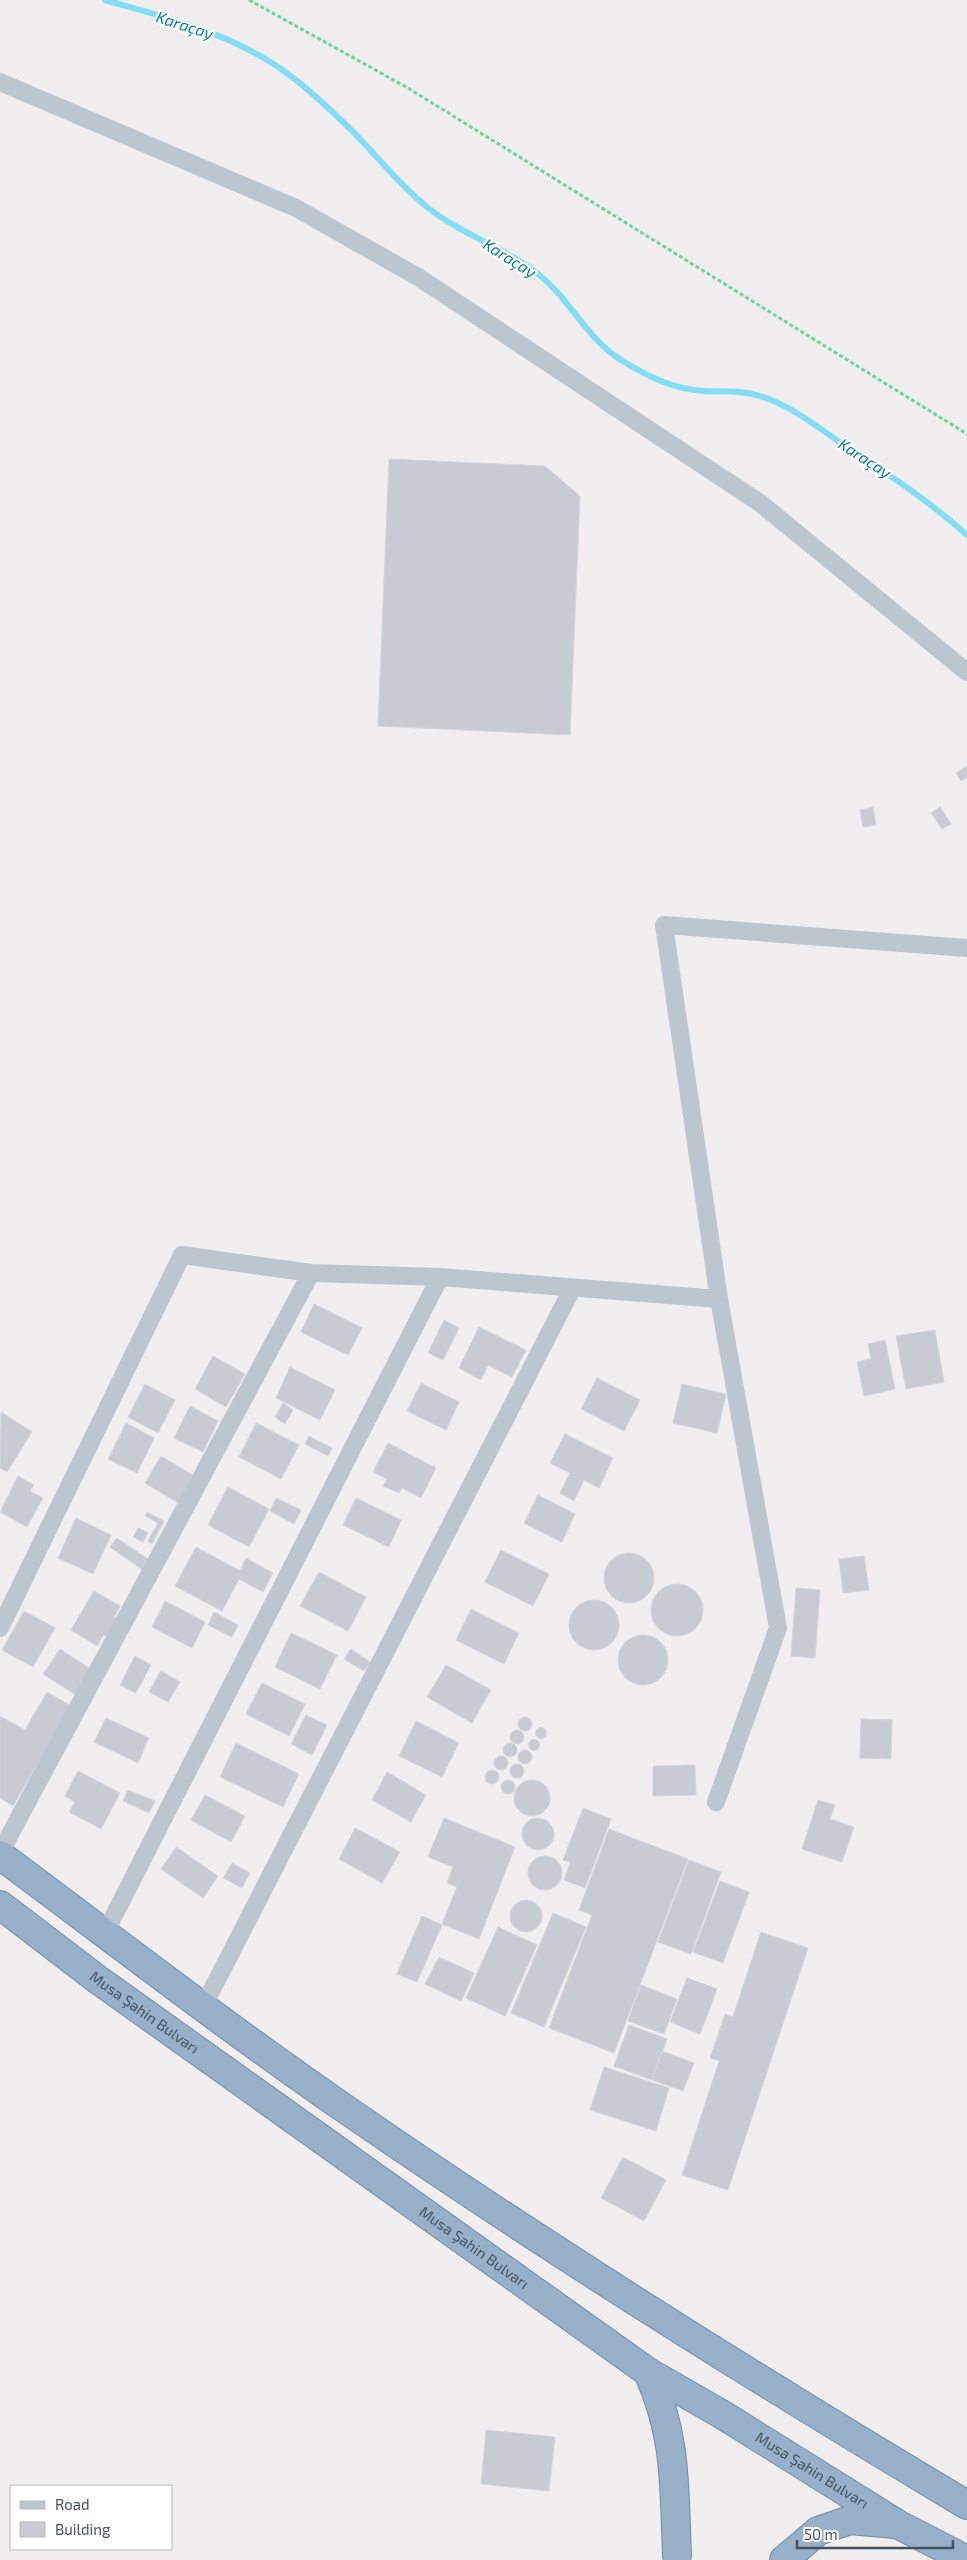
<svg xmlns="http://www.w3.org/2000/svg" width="967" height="2560" font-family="'Exo 2',sans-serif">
<rect width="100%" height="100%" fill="#f1eeef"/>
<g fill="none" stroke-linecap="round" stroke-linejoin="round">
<path stroke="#84ddf2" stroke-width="6" d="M 105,0 C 158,15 214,29 262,57 C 292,74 318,98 343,122 C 372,149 396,182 427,207 C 462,235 504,247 538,274 C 570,299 587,339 621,360 C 647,376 673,389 703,391 C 723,392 741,390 760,396 C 790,405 816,426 841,443 C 885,472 928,500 967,535"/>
</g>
<path fill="#c8cbd2" stroke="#d2d5db" d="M 389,459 L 545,466 L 580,496 L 570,735 L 378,726 Z
M 967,766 L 967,777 L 961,781 L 956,773 Z
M 873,807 L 876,825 L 863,827 L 860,810 Z
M 940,807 L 951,824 L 942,829 L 931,813 Z
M 314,1304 L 362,1328 L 348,1355 L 301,1332 Z
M 444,1320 L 459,1328 L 443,1360 L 428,1353 Z
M 479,1327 L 526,1350 L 512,1377 L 488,1365 L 481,1380 L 459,1368 Z
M 935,1330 L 944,1382 L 906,1389 L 896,1336 Z
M 885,1340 L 895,1389 L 864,1396 L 857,1362 L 871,1359 L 868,1344 Z
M 213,1356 L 245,1374 L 226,1407 L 195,1389 Z
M 290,1367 L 335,1390 L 320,1420 L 276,1398 Z
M 597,1378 L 640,1400 L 624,1431 L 581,1409 Z
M 421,1383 L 459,1402 L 446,1430 L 407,1411 Z
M 145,1384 L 175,1400 L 158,1433 L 128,1417 Z
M 682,1384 L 726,1394 L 717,1433 L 673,1423 Z
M 283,1403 L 293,1410 L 285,1424 L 275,1417 Z
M 190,1406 L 218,1421 L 203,1452 L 174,1438 Z
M 1,1412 L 32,1432 L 7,1472 L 0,1468 Z
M 126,1423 L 154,1438 L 137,1473 L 108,1459 Z
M 256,1423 L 299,1445 L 281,1479 L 239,1457 Z
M 565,1434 L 613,1458 L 599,1488 L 584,1480 L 574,1501 L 560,1493 L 570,1473 L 550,1463 Z
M 309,1436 L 332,1448 L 328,1456 L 305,1444 Z
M 388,1443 L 436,1468 L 421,1498 L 402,1488 L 399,1493 L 383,1486 L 387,1479 L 373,1472 Z
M 161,1456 L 194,1476 L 178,1503 L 145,1483 Z
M 18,1476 L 34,1485 L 30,1491 L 43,1498 L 27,1527 L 0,1512 Z
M 228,1487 L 269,1509 L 249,1547 L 208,1525 Z
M 538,1495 L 575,1514 L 562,1542 L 524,1523 Z
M 276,1498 L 301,1510 L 294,1524 L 270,1511 Z
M 356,1498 L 401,1520 L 389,1547 L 343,1525 Z
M 147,1512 L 164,1521 L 152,1544 L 148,1541 L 158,1523 L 145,1516 Z
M 76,1518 L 111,1535 L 93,1574 L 58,1558 Z
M 138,1528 L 148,1533 L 143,1542 L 133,1537 Z
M 117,1538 L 149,1560 L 143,1570 L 110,1547 Z
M 196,1547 L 240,1571 L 246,1558 L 273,1573 L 263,1592 L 239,1579 L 222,1611 L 175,1586 Z
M 501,1550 L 549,1574 L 533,1606 L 485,1582 Z
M604 1578a25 25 0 1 1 50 0a25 25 0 1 1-50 0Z
M 864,1556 L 869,1590 L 843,1593 L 839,1559 Z
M 319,1572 L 366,1597 L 348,1631 L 300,1606 Z
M651 1610a26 26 0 1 1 52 0a26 26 0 1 1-52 0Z
M 796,1588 L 820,1590 L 815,1658 L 791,1656 Z
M 94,1591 L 120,1606 L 114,1617 L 121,1621 L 110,1639 L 103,1635 L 97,1646 L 71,1630 Z
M569 1625a25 25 0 1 1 50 0a25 25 0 1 1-50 0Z
M 165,1601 L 205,1622 L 192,1648 L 152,1627 Z
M 471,1609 L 519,1633 L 504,1664 L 456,1640 Z
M 24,1611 L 55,1628 L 33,1667 L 2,1650 Z
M 214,1612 L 238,1625 L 232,1637 L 208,1625 Z
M 291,1633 L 337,1655 L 320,1689 L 275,1667 Z
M618 1660a25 25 0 1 1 50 0a25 25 0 1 1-50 0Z
M 60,1649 L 92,1670 L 76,1695 L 43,1674 Z
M 351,1649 L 370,1662 L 364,1671 L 344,1659 Z
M 135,1656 L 151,1665 L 136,1693 L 120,1685 Z
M 446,1665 L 491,1690 L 472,1723 L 427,1697 Z
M 161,1671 L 180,1682 L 168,1702 L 149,1692 Z
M 262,1683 L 305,1704 L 289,1736 L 246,1714 Z
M 47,1692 L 71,1706 L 13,1806 L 0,1798 L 0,1716 L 25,1730 Z
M 306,1715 L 327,1725 L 312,1755 L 291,1744 Z
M518 1724a7 7 0 1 1 14 0a7 7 0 1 1-14 0Z
M 106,1718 L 149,1738 L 138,1763 L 94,1742 Z
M 861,1719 L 892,1720 L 891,1759 L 860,1758 Z
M 416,1721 L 459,1743 L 442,1777 L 399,1756 Z
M535.5 1733a5.5 5.5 0 1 1 11 0a5.5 5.5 0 1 1-11 0Z
M510 1737a7 7 0 1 1 14 0a7 7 0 1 1-14 0Z
M528.5 1745a5.5 5.5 0 1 1 11 0a5.5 5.5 0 1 1-11 0Z
M503 1750a7 7 0 1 1 14 0a7 7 0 1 1-14 0Z
M 236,1743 L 299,1774 L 283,1807 L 220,1777 Z
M518 1757a7 7 0 1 1 14 0a7 7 0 1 1-14 0Z
M494 1763a7 7 0 1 1 14 0a7 7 0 1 1-14 0Z
M510 1771a7 7 0 1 1 14 0a7 7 0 1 1-14 0Z
M 695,1765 L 696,1795 L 653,1796 L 653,1766 Z
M485 1777a7 7 0 1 1 14 0a7 7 0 1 1-14 0Z
M 78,1771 L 120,1793 L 101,1829 L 69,1812 L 75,1802 L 65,1796 Z
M 387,1772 L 426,1795 L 411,1822 L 372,1800 Z
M501 1787a7 7 0 1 1 14 0a7 7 0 1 1-14 0Z
M514 1798a18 18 0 1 1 36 0a18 18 0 1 1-36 0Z
M 128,1790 L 155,1801 L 149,1813 L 123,1801 Z
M 205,1795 L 245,1816 L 231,1842 L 191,1820 Z
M 818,1800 L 835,1805 L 830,1819 L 854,1827 L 842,1862 L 802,1849 Z
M 583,1808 L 611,1819 L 585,1888 L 564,1880 L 570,1862 L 563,1860 Z
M522 1834a16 16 0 1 1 32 0a16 16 0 1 1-32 0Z
M 444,1818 L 515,1847 L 479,1939 L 442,1924 L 457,1887 L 447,1883 L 453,1867 L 428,1857 Z
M 355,1828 L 400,1852 L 382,1883 L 339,1859 Z
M 609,1829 L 688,1859 L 614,2053 L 549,2028 L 592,1915 L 579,1910 Z
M 176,1847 L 218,1876 L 203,1898 L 161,1869 Z
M528 1873a17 17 0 1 1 34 0a17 17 0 1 1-34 0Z
M 689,1860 L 721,1872 L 691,1954 L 658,1942 Z
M 232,1863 L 250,1873 L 242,1888 L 223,1878 Z
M 720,1881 L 749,1892 L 723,1963 L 693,1952 Z
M510 1916a16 16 0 1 1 32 0a16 16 0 1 1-32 0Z
M 553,1913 L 586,1927 L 544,2027 L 511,2013 Z
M 422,1916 L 442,1925 L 417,1982 L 397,1974 Z
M 498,1927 L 537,1945 L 505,2016 L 466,1998 Z
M 761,1932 L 808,1948 L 728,2190 L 682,2175 L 719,2061 L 710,2058 L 725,2014 L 733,2017 Z
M 439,1957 L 474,1973 L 461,2001 L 425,1984 Z
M 687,1978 L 717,1989 L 700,2034 L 670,2022 Z
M 641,1985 L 677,1999 L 664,2034 L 628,2021 Z
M 629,2025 L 667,2039 L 652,2080 L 614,2066 Z
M 662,2051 L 694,2063 L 683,2091 L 652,2080 Z
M 604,2067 L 669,2088 L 656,2131 L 590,2110 Z
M 623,2157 L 666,2180 L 644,2221 L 601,2198 Z
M 486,2430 L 555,2437 L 549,2491 L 481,2484 Z"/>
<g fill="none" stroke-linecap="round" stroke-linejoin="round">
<g stroke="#6e8dad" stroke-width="30">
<g id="trunk">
<path d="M 0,1855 C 117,1942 233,2032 354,2115 C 553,2252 759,2381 967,2505"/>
<path id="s1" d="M 0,1905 L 97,1979 L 648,2372 L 723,2415 L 899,2525 L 967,2560"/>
<path d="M 648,2372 C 677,2436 674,2487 677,2555"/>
<path d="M 784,2560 L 818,2531 L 850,2520 L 895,2524"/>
</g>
</g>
<path stroke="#70d2a0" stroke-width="3" stroke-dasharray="4 2.5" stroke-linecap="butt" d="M 249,0 L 408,88 L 967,434"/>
<path stroke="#bbc6cf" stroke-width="18" d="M 0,82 L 296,208 L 418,277 L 760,503 L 967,672
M 0,1628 L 182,1255 L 311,1273 L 440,1277 L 719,1299
M 716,1802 L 778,1628 L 719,1299 L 664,925 L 967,948
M 0,1853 L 311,1273
M 105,1933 L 440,1277
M 203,2007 L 572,1289"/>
<use href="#trunk" stroke="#98b0c8" stroke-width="28"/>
</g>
<g text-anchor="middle" stroke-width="4.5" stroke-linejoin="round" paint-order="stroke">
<g font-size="15" fill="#45525d" stroke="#fff">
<text dy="5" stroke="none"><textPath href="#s1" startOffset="180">Musa Şahin Bulvarı</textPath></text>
<text dy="5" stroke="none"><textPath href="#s1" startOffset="585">Musa Şahin Bulvarı</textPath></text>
<text dy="5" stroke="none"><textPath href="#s1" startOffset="990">Musa Şahin Bulvarı</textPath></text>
</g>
<g font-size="16" font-style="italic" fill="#057e9b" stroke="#fff">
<text transform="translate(185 25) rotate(18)" y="6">Karaçay</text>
<text transform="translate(510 258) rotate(32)" y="6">Karaçay</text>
<text transform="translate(865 458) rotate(33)" y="6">Karaçay</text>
</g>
</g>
<rect x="10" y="2485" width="162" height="65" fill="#ffffff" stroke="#b5babe"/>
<rect x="20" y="2501" width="25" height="8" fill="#bbc6cf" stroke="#b5babe"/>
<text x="55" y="2510" font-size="15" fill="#45525d">Road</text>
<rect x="20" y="2522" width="25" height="15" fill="#c8cbd2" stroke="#b5babe"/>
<text x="55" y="2535" font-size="15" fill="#45525d">Building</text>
<path d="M797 2540v8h156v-8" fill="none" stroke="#45525d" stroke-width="2.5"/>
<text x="804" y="2540" font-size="15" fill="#45525d" stroke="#ffffff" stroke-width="4" paint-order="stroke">50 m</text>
</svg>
